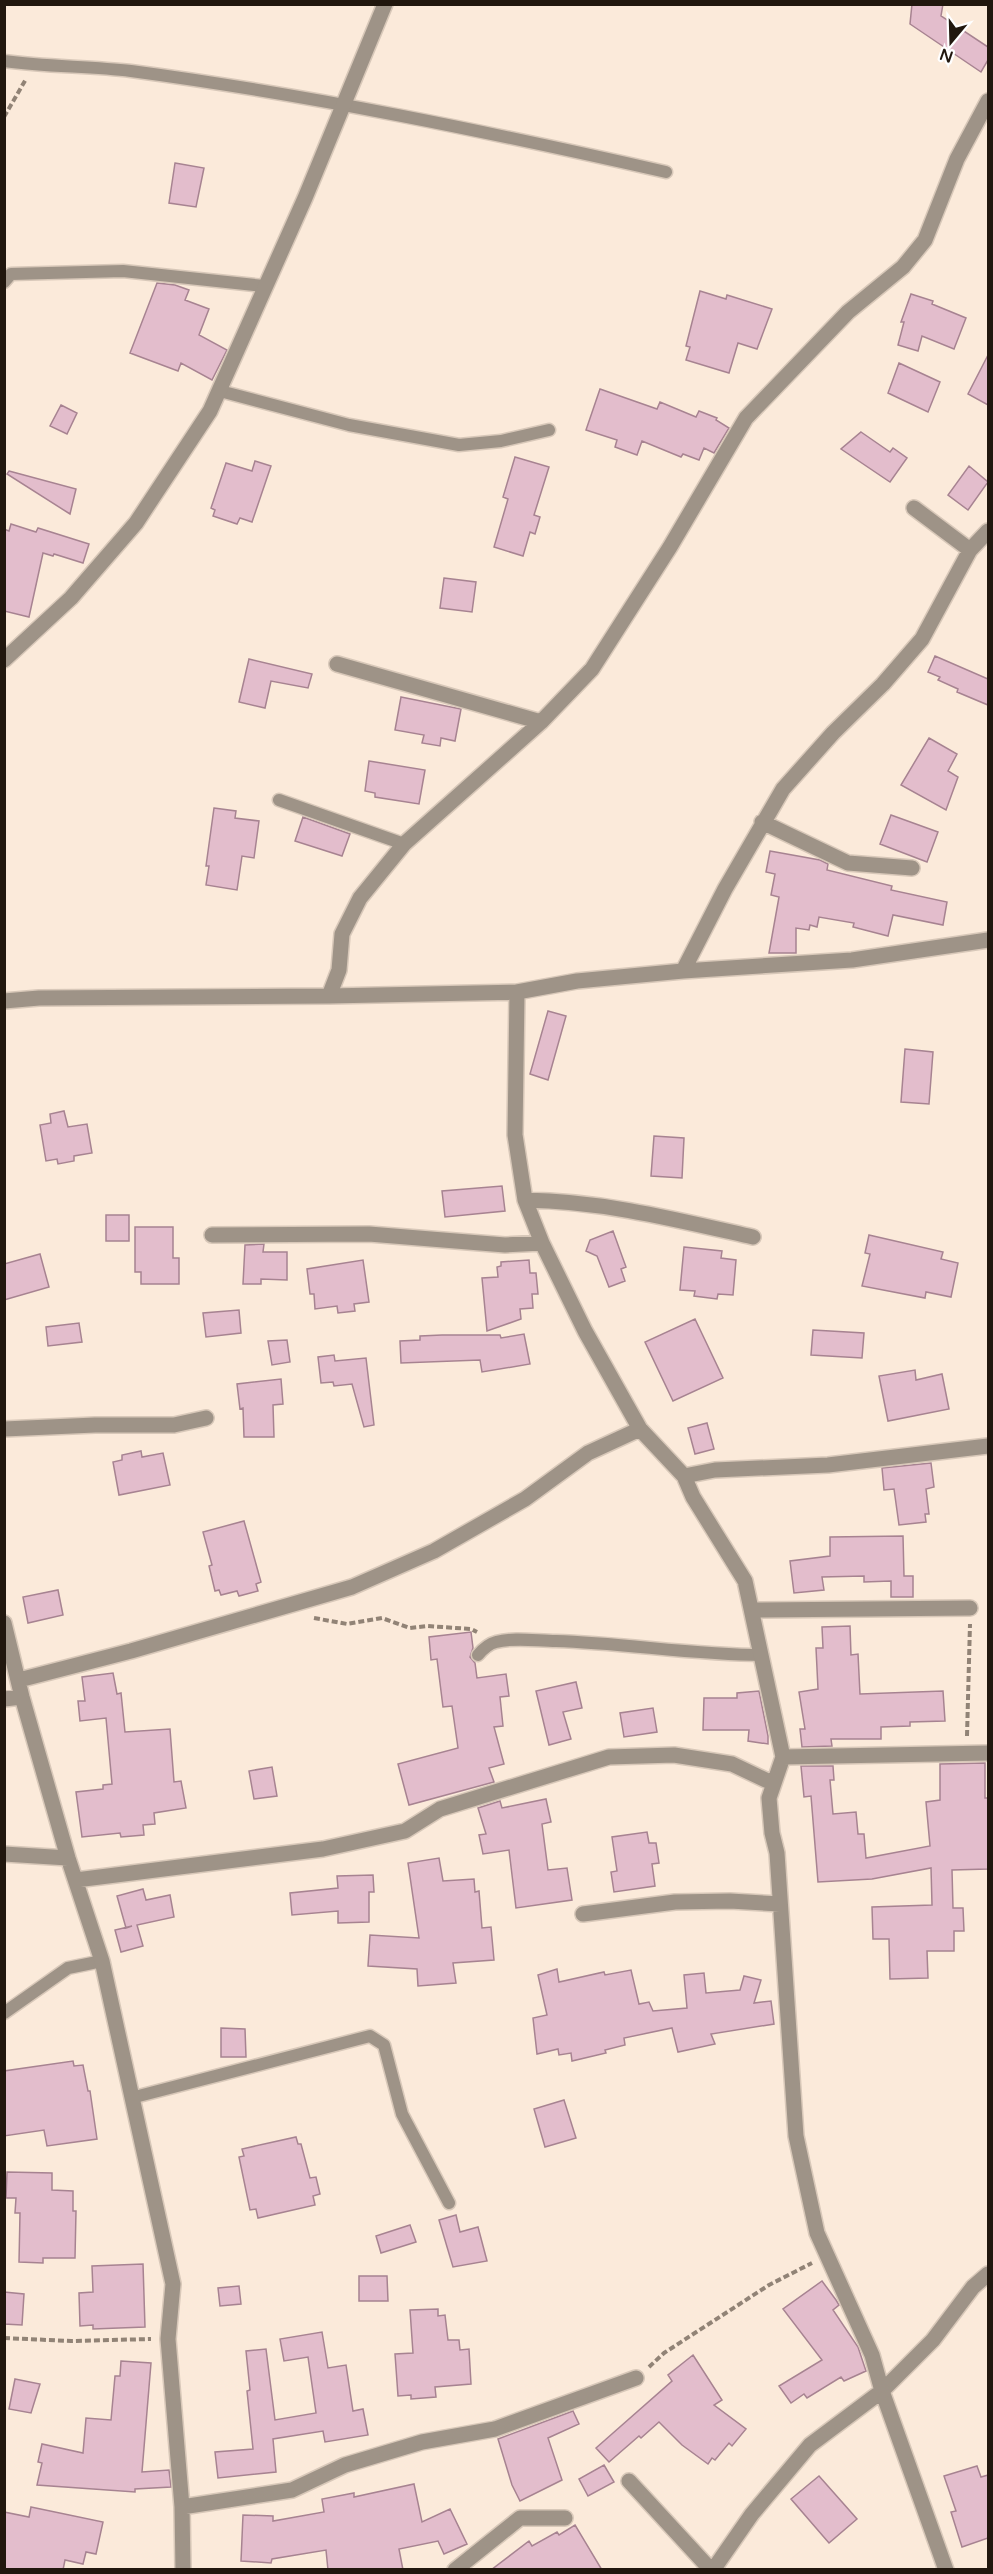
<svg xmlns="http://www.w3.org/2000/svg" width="993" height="2574" font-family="'Varela Round',sans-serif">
<rect width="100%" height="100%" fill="#fbeada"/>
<path fill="#e3bdcc" stroke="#a78391" stroke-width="1.5" d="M 912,4 L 943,4 L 941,16 L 988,47 L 988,60 L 981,72 L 910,24 Z
M 175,163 L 204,168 L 196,207 L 169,203 Z
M 157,283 L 175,285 L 189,290 L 185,300 L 209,309 L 199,335 L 227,350 L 212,380 L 181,363 L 178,371 L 130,353 Z
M 700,291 L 726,299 L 727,295 L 772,309 L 757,349 L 738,343 L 729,373 L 686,360 L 690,347 L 686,346 Z
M 911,294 L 933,301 L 932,304 L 966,318 L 954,349 L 922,336 L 918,351 L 898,345 L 904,322 L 901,322 Z
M 988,355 L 988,405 L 968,394 Z
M 899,363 L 940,382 L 928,412 L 888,393 Z
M 600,389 L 657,409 L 660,402 L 696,417 L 699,411 L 717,418 L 716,420 L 729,428 L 714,453 L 704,448 L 699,460 L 683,454 L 681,457 L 642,441 L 637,455 L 615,447 L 617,440 L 586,430 Z
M 61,405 L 77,413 L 67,434 L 50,426 Z
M 861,432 L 890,452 L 893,448 L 907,458 L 890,482 L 841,449 Z
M 515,457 L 549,467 L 534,515 L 540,517 L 535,534 L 530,532 L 523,556 L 494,547 L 508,499 L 503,497 Z
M 255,461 L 271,466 L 252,522 L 240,518 L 237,524 L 213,516 L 215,510 L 211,508 L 226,463 L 252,471 Z
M 969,466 L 988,482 L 968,510 L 948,495 Z
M 9,471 L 76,489 L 70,514 L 7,474 Z
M 11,524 L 36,532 L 38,528 L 89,544 L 83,563 L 54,554 L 53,556 L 43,553 L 29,617 L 4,611 L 4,529 L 9,531 Z
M 444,578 L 476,582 L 472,612 L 440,608 Z
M 935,656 L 988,679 L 988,705 L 957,692 L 958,689 L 938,680 L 940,677 L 928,672 Z
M 249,659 L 312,674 L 308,688 L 271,681 L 265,708 L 239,702 Z
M 401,697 L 461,709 L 455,741 L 441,738 L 440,746 L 422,743 L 424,735 L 395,730 Z
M 929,738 L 957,754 L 948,771 L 958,777 L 946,810 L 901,785 Z
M 369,761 L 425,770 L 419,804 L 375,797 L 375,793 L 365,791 Z
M 214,808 L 236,811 L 235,818 L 259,821 L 254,858 L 242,856 L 237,890 L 206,885 L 209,866 L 206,866 Z
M 891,815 L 938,832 L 927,862 L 880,844 Z
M 303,817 L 350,834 L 342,856 L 295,841 Z
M 770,851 L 820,860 L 828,864 L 827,870 L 892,886 L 891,890 L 947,902 L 943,925 L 893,915 L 888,936 L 853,927 L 854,923 L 819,917 L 817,927 L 810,925 L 809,930 L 796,928 L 796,953 L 769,953 L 779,897 L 771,895 L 775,874 L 766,872 Z
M 548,1011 L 566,1016 L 548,1080 L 530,1074 Z
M 905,1049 L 933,1052 L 929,1104 L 901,1102 Z
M 64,1111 L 68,1127 L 87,1124 L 92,1153 L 74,1156 L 74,1161 L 58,1164 L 57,1159 L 46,1161 L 40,1125 L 51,1123 L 50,1114 Z
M 654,1136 L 684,1138 L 682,1178 L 651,1176 Z
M 502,1186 L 505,1211 L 445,1217 L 442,1191 Z
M 106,1215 L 129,1215 L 129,1241 L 106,1241 Z
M 135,1227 L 173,1227 L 173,1258 L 179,1258 L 179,1284 L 141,1284 L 141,1272 L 135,1272 Z
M 613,1231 L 626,1267 L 621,1269 L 625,1281 L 609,1287 L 597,1256 L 586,1251 L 590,1240 Z
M 869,1235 L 943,1252 L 941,1259 L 958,1263 L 951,1297 L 926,1292 L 925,1298 L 862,1286 L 870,1254 L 865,1253 Z
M 264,1244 L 263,1252 L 287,1252 L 287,1280 L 261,1279 L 261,1284 L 243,1284 L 245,1245 Z
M 684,1247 L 722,1251 L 721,1258 L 736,1260 L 733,1295 L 718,1294 L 717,1299 L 694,1296 L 695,1291 L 680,1290 Z
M 40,1254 L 49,1287 L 4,1300 L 4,1264 Z
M 363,1260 L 369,1302 L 354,1304 L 355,1311 L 338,1313 L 337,1306 L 315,1309 L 314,1294 L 310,1294 L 307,1269 Z
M 529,1260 L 530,1273 L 536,1273 L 538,1294 L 532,1294 L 533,1308 L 520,1309 L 521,1319 L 487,1331 L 482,1278 L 498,1277 L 497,1267 L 501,1266 L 501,1262 Z
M 239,1310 L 241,1333 L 206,1337 L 203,1313 Z
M 695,1319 L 723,1378 L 673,1401 L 645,1342 Z
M 79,1323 L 82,1342 L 48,1346 L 46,1327 Z
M 813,1330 L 864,1333 L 862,1358 L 811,1355 Z
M 524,1334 L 530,1364 L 482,1372 L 480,1360 L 401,1363 L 400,1341 L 420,1340 L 420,1336 L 442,1335 L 500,1335 L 501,1338 Z
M 287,1340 L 290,1362 L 272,1365 L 268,1341 Z
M 334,1355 L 335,1361 L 366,1358 L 374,1425 L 364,1427 L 352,1384 L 334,1386 L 333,1382 L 321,1383 L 318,1357 Z
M 915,1370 L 916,1380 L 942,1374 L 949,1409 L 888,1421 L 879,1376 Z
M 281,1379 L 283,1404 L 273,1405 L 274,1437 L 244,1437 L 243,1408 L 240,1409 L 237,1384 Z
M 707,1423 L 714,1449 L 695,1454 L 688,1428 Z
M 141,1451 L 142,1457 L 163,1453 L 170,1485 L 119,1495 L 113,1462 L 122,1460 L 122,1455 Z
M 931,1463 L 934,1487 L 926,1489 L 929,1514 L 925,1514 L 926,1522 L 899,1525 L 894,1489 L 884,1490 L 882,1468 Z
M 244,1521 L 261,1582 L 256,1584 L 258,1591 L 239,1596 L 237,1591 L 221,1595 L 219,1590 L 215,1591 L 209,1566 L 212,1565 L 203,1532 Z
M 903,1536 L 904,1576 L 913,1576 L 913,1597 L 891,1597 L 891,1581 L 864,1582 L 864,1576 L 822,1577 L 824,1590 L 794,1593 L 790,1561 L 830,1556 L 830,1537 Z
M 58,1590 L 63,1615 L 28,1623 L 23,1597 Z
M 850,1626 L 851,1655 L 858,1654 L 860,1694 L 943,1691 L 945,1721 L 910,1722 L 910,1726 L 881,1727 L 881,1739 L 831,1739 L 832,1746 L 802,1747 L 800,1729 L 805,1729 L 799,1692 L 818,1689 L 816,1648 L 823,1648 L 822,1627 Z
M 471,1632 L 473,1648 L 470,1657 L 475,1663 L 477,1678 L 506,1674 L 509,1696 L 500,1697 L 503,1726 L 494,1727 L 504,1764 L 489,1768 L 494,1782 L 409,1805 L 398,1764 L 458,1748 L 452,1706 L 443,1707 L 437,1659 L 431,1660 L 429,1637 Z
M 113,1673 L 117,1694 L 121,1693 L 125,1732 L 170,1729 L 174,1782 L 181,1781 L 186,1808 L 154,1813 L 155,1824 L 143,1825 L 144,1835 L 121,1837 L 120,1833 L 82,1837 L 76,1792 L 103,1789 L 103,1785 L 112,1784 L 106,1718 L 80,1721 L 78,1701 L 85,1701 L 82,1677 Z
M 576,1682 L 582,1708 L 563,1712 L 571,1739 L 549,1745 L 536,1691 Z
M 759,1691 L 768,1736 L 768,1744 L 748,1741 L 749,1730 L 703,1730 L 704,1698 L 737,1698 L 737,1693 Z
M 653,1708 L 657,1732 L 624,1737 L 620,1713 Z
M 985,1763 L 985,1798 L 988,1798 L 988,1869 L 952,1870 L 953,1908 L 963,1908 L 964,1931 L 954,1931 L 954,1951 L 927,1951 L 928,1978 L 890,1979 L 889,1939 L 873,1939 L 872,1907 L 932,1905 L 931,1868 L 872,1879 L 818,1882 L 811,1796 L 804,1797 L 801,1766 L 833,1766 L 834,1780 L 830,1780 L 833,1814 L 856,1812 L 858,1834 L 864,1834 L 866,1858 L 930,1846 L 926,1802 L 940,1800 L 940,1764 Z
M 272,1767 L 277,1796 L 254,1799 L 249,1771 Z
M 546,1799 L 551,1822 L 542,1824 L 548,1870 L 567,1868 L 572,1900 L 516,1908 L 509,1850 L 483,1854 L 479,1835 L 486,1834 L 478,1808 L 500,1801 L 502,1808 Z
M 647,1832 L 649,1843 L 656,1843 L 659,1863 L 652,1864 L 655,1886 L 614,1892 L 611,1872 L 617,1871 L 612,1837 Z
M 439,1858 L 443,1881 L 474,1879 L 475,1892 L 479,1891 L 482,1928 L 491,1927 L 494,1960 L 453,1963 L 456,1983 L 418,1986 L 417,1969 L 368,1966 L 370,1935 L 419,1938 L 408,1863 Z
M 373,1875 L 374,1892 L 369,1892 L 369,1922 L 338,1923 L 338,1911 L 292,1915 L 290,1893 L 338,1888 L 337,1876 Z
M 143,1889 L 146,1900 L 170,1895 L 174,1917 L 137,1925 L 143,1946 L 121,1952 L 115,1930 L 132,1926 L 126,1928 L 117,1896 Z
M 557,1969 L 559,1982 L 604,1972 L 605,1975 L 631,1970 L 639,2004 L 649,2002 L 653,2011 L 687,2008 L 684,1975 L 704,1973 L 706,1993 L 740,1990 L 744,1976 L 761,1980 L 754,2003 L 771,2001 L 774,2024 L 711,2034 L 715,2044 L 678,2052 L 672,2028 L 624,2038 L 625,2045 L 605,2050 L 606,2053 L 572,2061 L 571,2053 L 559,2055 L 558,2049 L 537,2054 L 533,2018 L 547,2015 L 538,1975 Z
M 221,2028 L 245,2029 L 246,2057 L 221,2057 Z
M 73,2061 L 74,2066 L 83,2065 L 88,2091 L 90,2091 L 97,2139 L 47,2146 L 44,2130 L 4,2136 L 4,2071 Z
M 564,2100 L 576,2138 L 545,2147 L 534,2109 Z
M 296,2137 L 298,2144 L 301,2144 L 310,2178 L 316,2177 L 320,2194 L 313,2196 L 315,2205 L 258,2218 L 256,2209 L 250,2210 L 239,2157 L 244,2156 L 242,2149 Z
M 7,2172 L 52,2173 L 52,2190 L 73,2191 L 73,2211 L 76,2211 L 75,2258 L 43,2258 L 43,2263 L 19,2262 L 20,2213 L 15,2213 L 16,2198 L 6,2198 Z
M 456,2215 L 460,2232 L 478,2227 L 487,2261 L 453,2267 L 439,2220 Z
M 410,2225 L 416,2242 L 381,2253 L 376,2236 Z
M 143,2264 L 145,2327 L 93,2329 L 93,2325 L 80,2326 L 79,2293 L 93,2292 L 92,2266 Z
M 359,2276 L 387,2276 L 388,2301 L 359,2301 Z
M 822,2281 L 836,2300 L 839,2305 L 833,2310 L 858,2347 L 866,2371 L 844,2381 L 841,2377 L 807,2398 L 804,2394 L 791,2403 L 779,2386 L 822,2360 L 783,2309 Z
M 239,2286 L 241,2304 L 220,2306 L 218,2288 Z
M 4,2292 L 24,2294 L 22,2325 L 4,2324 Z
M 438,2309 L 438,2316 L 445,2315 L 448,2340 L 459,2340 L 460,2350 L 469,2349 L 471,2384 L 435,2387 L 436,2397 L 411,2399 L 411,2395 L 398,2396 L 395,2354 L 413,2353 L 410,2310 Z
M 322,2332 L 328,2368 L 346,2365 L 353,2411 L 363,2409 L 368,2435 L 325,2442 L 323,2431 L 273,2439 L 276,2472 L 218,2478 L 215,2452 L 253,2449 L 247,2391 L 250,2390 L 246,2351 L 266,2349 L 275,2420 L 316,2413 L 308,2357 L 284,2361 L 280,2339 Z
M 693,2355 L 722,2400 L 714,2405 L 746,2429 L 732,2446 L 729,2443 L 715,2460 L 712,2458 L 708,2464 L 682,2445 L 659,2422 L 641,2438 L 639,2436 L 609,2462 L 596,2448 L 672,2381 L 668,2375 Z
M 121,2361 L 151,2363 L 142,2472 L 169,2470 L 171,2487 L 135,2489 L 135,2492 L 37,2485 L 42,2463 L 38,2462 L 42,2444 L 83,2453 L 86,2418 L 111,2420 L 115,2376 L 120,2376 Z
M 15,2379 L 40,2384 L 31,2413 L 9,2409 Z
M 573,2411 L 579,2424 L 548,2438 L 562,2480 L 520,2501 L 512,2485 L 498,2439 Z
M 604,2465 L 614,2482 L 588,2496 L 579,2479 Z
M 977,2466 L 981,2477 L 988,2475 L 988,2538 L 962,2547 L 951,2512 L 956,2511 L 944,2476 Z
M 819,2476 L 857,2519 L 829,2543 L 791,2499 Z
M 414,2484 L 422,2522 L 450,2509 L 467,2544 L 444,2554 L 438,2541 L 399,2549 L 403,2570 L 328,2570 L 326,2550 L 272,2559 L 271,2563 L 241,2561 L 243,2515 L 273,2516 L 273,2521 L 324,2512 L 322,2499 L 354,2493 L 354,2497 Z
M 31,2507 L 103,2522 L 96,2554 L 86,2552 L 83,2564 L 65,2560 L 63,2570 L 4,2570 L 4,2512 L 29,2517 Z
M 575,2525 L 602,2570 L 491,2570 L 529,2541 L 532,2546 L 557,2532 L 559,2535 Z"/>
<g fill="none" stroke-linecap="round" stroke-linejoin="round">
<g stroke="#d8c8b9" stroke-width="15">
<path id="lane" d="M 4,61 C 47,67 89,66 131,71 C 311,95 489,132 666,172
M 4,282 L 11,274 L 123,271 L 264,286
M 220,391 L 349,425 L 459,445 L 501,441 L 549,430
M 279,800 L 404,844
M 478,1655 C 483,1649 488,1644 496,1642 C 514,1637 537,1641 556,1641 C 625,1643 693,1655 762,1655
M 4,2013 L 68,1968 L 102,1961
M 131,2098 L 370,2036 L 384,2045 L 402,2114 L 449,2203"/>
</g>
<g stroke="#d8c8b9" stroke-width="18">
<path id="street" d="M 914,508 L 970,550
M 4,660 L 71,598 L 136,523 L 210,411 L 305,198 L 385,4
M 337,664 L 541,722
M 762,822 L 848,863 L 912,868
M 683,971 L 725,889 L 783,789 L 833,733 L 883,684 L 922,639 L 970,550 L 988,531
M 517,992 L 577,981 L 683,971 L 852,960 L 988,940
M 329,996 L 339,970 L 342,934 L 360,898 L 404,844 L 541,722 L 592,669 L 670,547 L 746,418 L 848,312 L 903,267 L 925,240 L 957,159 L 988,101
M 4,1001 L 39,998 L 329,996 L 517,992 L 515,1135 L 525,1200 L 542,1243 L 585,1331 L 640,1429 L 684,1476 L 693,1497 L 745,1581 L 783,1757 L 769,1798 L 772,1833 L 777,1853 L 796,2136 L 817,2233 L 872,2355 L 882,2391 L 946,2570
M 525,1200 C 603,1201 678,1220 753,1237
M 212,1235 L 369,1234 L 505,1245 L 542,1243
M 4,1429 L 95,1425 L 174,1425 L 206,1418
M 684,1476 L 715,1470 L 828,1465 L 988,1446
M 753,1610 L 970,1608
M 4,1623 L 22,1697 L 68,1858 L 102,1961 L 173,2284 L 168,2339 L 182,2507 L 183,2570
M 19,1680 L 131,1651 L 352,1587 L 434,1551 L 525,1499 L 588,1453 L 640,1429
M 4,1699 L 22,1697
M 783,1757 L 988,1753
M 4,1854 L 68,1858
M 76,1880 L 323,1849 L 405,1831 L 440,1809 L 609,1757 L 674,1755 L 732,1764 L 772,1783
M 583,1914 L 675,1902 L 730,1901 L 780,1904
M 629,2481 L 711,2570
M 182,2507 L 292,2490 L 345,2465 L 422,2442 L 495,2429 L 636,2378
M 455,2570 L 520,2518 L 565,2518
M 713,2570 L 752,2514 L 810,2445 L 882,2391 L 933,2340 L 973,2287 L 988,2274"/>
</g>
<path stroke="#918376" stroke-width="4" stroke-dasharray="6 3" stroke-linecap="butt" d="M 4,117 L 26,79
M 314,1618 L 347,1624 L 382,1618 L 410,1628 L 428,1626 L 471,1629 L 477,1632
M 967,1736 L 970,1624
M 4,2338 L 71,2341 L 151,2339
M 649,2367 L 664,2353 L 769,2285 L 812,2263"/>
<use href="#lane" stroke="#9e9387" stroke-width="12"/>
<use href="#street" stroke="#9e9387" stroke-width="15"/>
</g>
<rect width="993" height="2574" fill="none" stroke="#21170e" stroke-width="12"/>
<g transform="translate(951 42) rotate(199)" stroke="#ffffff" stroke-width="4.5" paint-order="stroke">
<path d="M0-4.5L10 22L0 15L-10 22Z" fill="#21170e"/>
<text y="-9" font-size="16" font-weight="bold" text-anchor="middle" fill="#21170e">N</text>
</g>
</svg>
